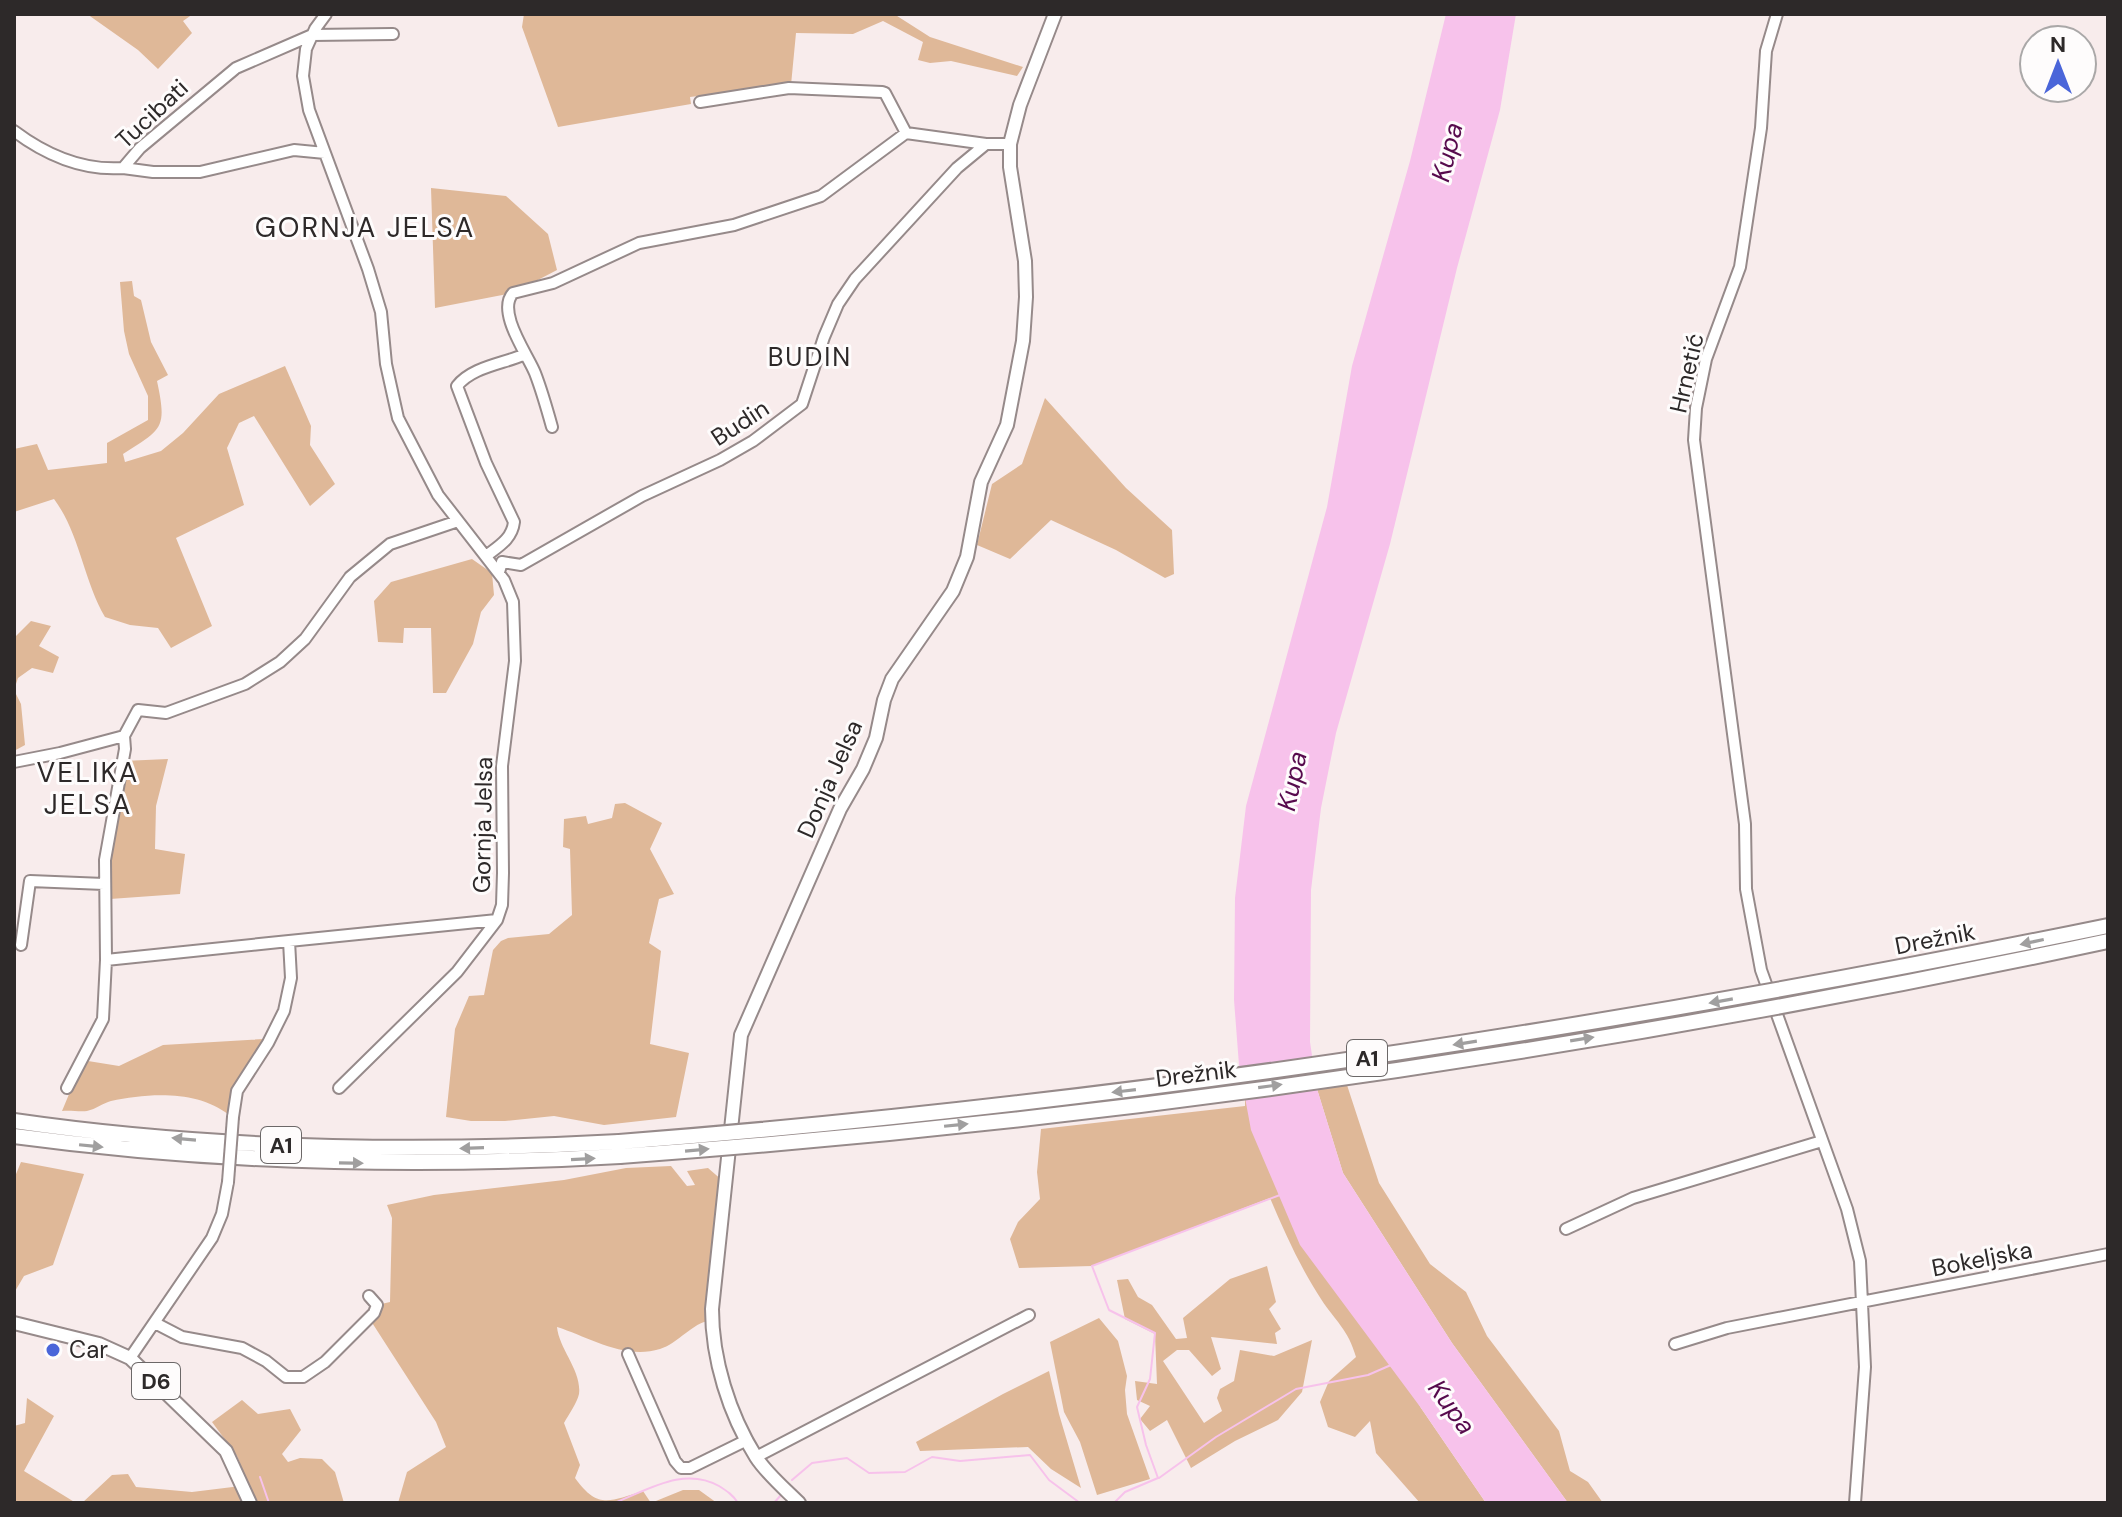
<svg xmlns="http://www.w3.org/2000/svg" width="2122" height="1517" font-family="'DM Sans',sans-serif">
<rect width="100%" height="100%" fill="#f8ecec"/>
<path fill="#dfb898" d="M 87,14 L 193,14 L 183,21 L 192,33 L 158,69 L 138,50 Z
M 524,14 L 894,14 L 930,37 L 1023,67 L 1017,76 L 951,61 L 930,63 L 918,60 L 923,42 L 883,21 L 853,34 L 796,33 L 791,85 L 690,97 L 691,104 L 558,127 L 522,27 Z
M 431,188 L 506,196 L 548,234 L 557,270 L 513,293 L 435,308 Z
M 132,281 L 134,296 L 141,300 L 151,342 L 168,375 L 157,381 C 167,428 163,429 123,454 L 125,462 L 161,451 L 183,433 L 219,394 L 285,366 L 311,426 L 310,445 L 335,484 L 310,506 L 254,416 L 239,423 L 227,448 L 244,505 L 176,538 L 212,626 L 171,648 L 158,628 L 130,625 L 105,617 C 83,579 80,534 54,499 L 14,512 L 14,449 L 37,444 L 48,470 L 107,463 L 107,443 L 148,420 L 148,396 L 129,354 L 124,331 L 120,282 Z
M 1045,398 L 1126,488 L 1172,530 L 1174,574 L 1165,578 L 1116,550 L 1051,520 L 1010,559 L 977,545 L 992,484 L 1022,464 Z
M 472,559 L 492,573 L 494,595 L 481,612 L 473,644 L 446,693 L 433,693 L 431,628 L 404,628 L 403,643 L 378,642 L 374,601 L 391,582 Z
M 31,621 L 51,626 L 39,646 L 59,657 L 53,673 L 32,668 L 18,678 L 14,690 L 21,704 L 25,745 L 14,751 L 14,638 Z
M 168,759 L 156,806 L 155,849 L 185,854 L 180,894 L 110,899 L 111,856 L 123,761 Z
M 625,803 L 662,823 L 650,849 L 674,894 L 659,899 L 649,943 L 661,951 L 650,1044 L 689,1053 L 676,1117 L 604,1125 L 554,1116 L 505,1121 L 471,1121 L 446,1117 L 455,1029 L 469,996 L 484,995 L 493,950 L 501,941 L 508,938 L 549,934 L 572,915 L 570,849 L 563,847 L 564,819 L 586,816 L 588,824 L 612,818 L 615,804 Z
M 263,1039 L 232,1090 L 229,1115 C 198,1090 148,1093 111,1101 C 103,1103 96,1109 87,1111 C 80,1112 70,1110 62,1111 L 72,1087 L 88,1061 L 119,1066 L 163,1045 Z
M 1347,1085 L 1379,1183 L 1430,1264 L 1466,1292 L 1487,1336 L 1559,1431 L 1570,1471 L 1588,1482 L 1603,1503 L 1568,1503 L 1452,1343 L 1343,1173 L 1317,1089 Z
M 1245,1095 L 1421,1408 L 1486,1503 L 1420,1503 L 1376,1453 L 1370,1421 L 1355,1437 L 1328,1427 L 1320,1402 L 1329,1381 L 1356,1357 C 1348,1329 1336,1322 1321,1299 C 1300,1267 1285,1233 1270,1198 L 1092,1266 L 1019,1268 L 1010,1239 L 1018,1222 L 1040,1199 L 1037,1172 L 1041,1129 L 1245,1106 Z
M 21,1162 L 84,1174 L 53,1265 L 24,1276 L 14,1293 L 14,1179 Z
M 671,1166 L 687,1186 L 695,1185 L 687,1171 L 708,1168 L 723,1181 L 709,1321 C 694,1322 677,1344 660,1349 C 624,1360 589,1337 557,1327 C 559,1349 582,1371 579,1394 C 577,1403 569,1414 564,1423 L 580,1465 L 575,1478 C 598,1510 610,1501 643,1491 L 651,1503 L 683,1490 L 699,1490 L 717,1503 L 398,1503 L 407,1472 L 446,1447 L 436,1422 L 369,1318 L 377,1305 L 390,1302 L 392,1218 L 387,1205 L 434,1195 L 564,1180 L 626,1168 Z
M 1267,1266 L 1276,1302 L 1269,1309 L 1281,1329 L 1275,1333 L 1277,1344 L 1211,1337 L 1221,1369 L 1212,1376 L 1189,1350 L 1177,1350 L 1163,1361 L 1204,1423 L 1222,1411 L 1217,1398 L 1220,1389 L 1234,1381 L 1240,1350 L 1274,1356 L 1312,1340 L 1302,1392 L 1278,1420 L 1235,1441 L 1191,1468 L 1167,1420 L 1150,1431 L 1140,1419 L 1150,1406 L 1137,1400 L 1135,1381 L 1157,1384 L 1155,1334 L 1125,1319 L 1117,1280 L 1128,1279 L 1138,1297 L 1152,1305 L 1176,1339 L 1187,1338 L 1183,1318 L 1230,1279 Z
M 1099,1318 L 1118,1341 L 1127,1376 L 1125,1390 L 1127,1414 L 1150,1479 L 1097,1495 L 1080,1442 L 1064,1412 L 1050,1342 Z
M 1049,1371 L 1059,1414 L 1081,1488 L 1051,1469 L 1028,1447 L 920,1451 L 916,1442 L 1003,1394 Z
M 27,1398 L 54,1416 L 24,1471 L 76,1503 L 14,1503 L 14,1426 L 25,1423 Z
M 242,1400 L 258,1414 L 290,1409 L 301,1430 L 282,1454 L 288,1462 L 300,1458 L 322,1459 L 335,1472 L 344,1503 L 82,1503 L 112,1475 L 128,1474 L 136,1487 L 192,1492 L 249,1485 L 237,1456 L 212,1422 Z"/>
<path fill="#f7c2eb" d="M 1446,14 L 1516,14 L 1500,110 L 1457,268 L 1390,544 L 1336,733 L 1321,808 L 1311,890 L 1310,1042 L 1317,1089 L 1343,1173 L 1452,1343 L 1568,1503 L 1486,1503 L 1421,1408 L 1300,1245 L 1251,1130 L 1239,1065 L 1234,1000 L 1235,898 L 1246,806 L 1327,507 L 1352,366 L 1410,161 Z"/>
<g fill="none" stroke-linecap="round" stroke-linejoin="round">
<path stroke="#f7c2eb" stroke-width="2" d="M 260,1477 L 269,1503
M 1159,1478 L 1216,1437 L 1296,1389 L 1368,1375 L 1391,1365
M 792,1480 L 812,1463 L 847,1458 L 869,1473 L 905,1472 L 932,1457 L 960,1461 L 1030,1455 L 1049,1480 L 1080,1503
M 614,1503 C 648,1490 684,1466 719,1486 C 727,1491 733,1495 738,1503
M 774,1503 L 781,1495
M 1114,1503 L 1125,1492 L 1158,1478 L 1146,1445 L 1137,1407 L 1150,1379 L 1155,1333 L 1109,1310 L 1092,1266 L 1280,1195"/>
<g stroke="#968a8a" stroke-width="14">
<path id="minor" d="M 326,14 L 315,29 L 306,49 L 303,76 L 309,110 L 368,269 L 381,312 L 386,364 L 398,418 L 438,495 L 504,580 L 513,602 L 515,661 L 502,766 L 503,873 L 502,905 L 497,920 L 457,972 L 339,1088
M 1777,14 L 1766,51 L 1761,128 L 1740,267 L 1706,359 L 1696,408 L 1694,440 L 1745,824 L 1746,889 L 1761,970 L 1847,1209 L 1860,1261 L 1865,1367 L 1855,1503
M 700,102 L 789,88 L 882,92 L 885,93 L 906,133 L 986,144 L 1010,144
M 14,131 C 46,155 82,171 123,168 L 140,148 L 236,68 L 312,35 L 393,34
M 123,168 L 153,172 L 200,172 L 294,150 L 325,153
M 552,427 C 547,409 542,391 535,373 C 528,355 496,312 513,293 L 553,283 L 639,243 L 734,225 L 821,196 L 906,133
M 486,556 C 499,546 512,539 514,522 L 486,463 L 457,386 C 472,367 502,364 523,355
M 499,572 L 502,562 L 521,565 L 642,496 L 720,460 L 753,441 L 802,404 L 824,337 L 838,304 L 855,279 L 957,168 L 986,144
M 14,762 L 60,753 L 124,736 L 138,710 L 166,713 L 245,684 L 280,662 L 305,639 L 350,577 L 390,544 L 458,521
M 21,945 L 30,881 L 104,884
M 106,960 L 289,941
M 67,1088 L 103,1019 L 106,960 L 105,860 L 125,749 L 124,736
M 233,1117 L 237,1091 L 268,1043 L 284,1011 L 291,978 L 289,941 L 497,920
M 1566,1229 L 1633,1198 L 1822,1141
M 155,1323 L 182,1337 L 242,1348 L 266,1361 L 286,1377 L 303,1377 L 325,1362 L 374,1313 L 377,1305 L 369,1296
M 1675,1344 L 1727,1328 L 2108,1254
M 628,1354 L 675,1461 L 681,1468 L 690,1468 L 747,1440
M 130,1358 L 212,1238 L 222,1214 L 228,1182
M 756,1457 L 1029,1315"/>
</g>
<g stroke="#968a8a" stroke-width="16">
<path id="major" d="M 14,1323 L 99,1344 L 130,1358 L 226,1451 L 250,1503
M 799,1503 C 785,1489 767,1474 756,1457 C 729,1414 712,1359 712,1309 L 741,1035 L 840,809 L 863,769 L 876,738 L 884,700 L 892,679 L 953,591 L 967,557 L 981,482 L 1007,425 L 1023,341 L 1026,297 L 1025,261 L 1010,167 L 1010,144 L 1020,105 L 1055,14"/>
</g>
<g stroke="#968a8a" stroke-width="18">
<path id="highway" d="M 14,1121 C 214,1150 417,1153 619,1142
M 14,1136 C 215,1163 417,1168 620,1156"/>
</g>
<use href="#minor" stroke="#fff" stroke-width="10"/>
<use href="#major" stroke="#fff" stroke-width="12"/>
<use href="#highway" stroke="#fff" stroke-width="14"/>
<g stroke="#968a8a" stroke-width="14" stroke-linecap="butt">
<path id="minor-bridge" d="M 228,1182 L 233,1117"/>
</g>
<g stroke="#968a8a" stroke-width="18" stroke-linecap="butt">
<path id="highway-bridge" d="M 619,1142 C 1120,1103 1616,1027 2108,926
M 620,1156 C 1119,1120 1618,1046 2108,941"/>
</g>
<use href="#minor-bridge" stroke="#fff" stroke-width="10"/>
<use href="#highway-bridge" stroke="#fff" stroke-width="14"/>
</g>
<defs><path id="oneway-solid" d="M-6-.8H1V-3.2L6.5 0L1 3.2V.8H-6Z" transform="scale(2)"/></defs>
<g fill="#a09f9f">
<use href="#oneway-solid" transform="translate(2032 942) rotate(168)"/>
<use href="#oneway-solid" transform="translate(1721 1001) rotate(170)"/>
<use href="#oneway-solid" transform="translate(1582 1039) rotate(-9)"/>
<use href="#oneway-solid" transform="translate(1465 1043) rotate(171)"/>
<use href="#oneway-solid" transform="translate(1270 1086) rotate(-8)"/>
<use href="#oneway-solid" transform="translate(1124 1091) rotate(173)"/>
<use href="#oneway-solid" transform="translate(956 1125) rotate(-6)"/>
<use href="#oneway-solid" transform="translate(184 1139) rotate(-175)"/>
<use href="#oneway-solid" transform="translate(91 1146) rotate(6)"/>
<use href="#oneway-solid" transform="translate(472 1148) rotate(178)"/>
<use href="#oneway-solid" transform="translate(697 1150) rotate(-5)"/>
<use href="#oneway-solid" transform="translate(583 1159) rotate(-3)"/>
<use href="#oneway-solid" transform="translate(351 1163) rotate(1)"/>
</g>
<circle fill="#4a65d9" stroke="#fefcfc" stroke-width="3" cx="53" cy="1350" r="8"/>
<g text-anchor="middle" stroke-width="6" stroke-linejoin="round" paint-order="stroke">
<g fill="#fefcfc" stroke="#6c6868" stroke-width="2">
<rect x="1347" y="1040" width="40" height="36" rx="6"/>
<rect x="261" y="1127" width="40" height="36" rx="6"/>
<rect x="132" y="1363" width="48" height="36" rx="6"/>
</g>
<g font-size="22" font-weight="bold" fill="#2d2929">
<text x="1367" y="1066">A1</text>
<text x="281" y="1153">A1</text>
<text x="156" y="1389">D6</text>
</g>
<g font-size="24" fill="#2d2929" stroke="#fefcfc">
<text transform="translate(152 114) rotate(-43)" y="8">Tucibati</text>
<text transform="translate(1687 373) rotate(-77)" y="8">Hrnetić</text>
<text transform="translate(740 423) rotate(-33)" y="8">Budin</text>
<text transform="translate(830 779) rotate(-66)" y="8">Donja Jelsa</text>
<text transform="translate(483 825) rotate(-89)" y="8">Gornja Jelsa</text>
<text transform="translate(1935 939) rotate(-11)" y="8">Drežnik</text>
<text transform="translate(1196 1074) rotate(-7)" y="8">Drežnik</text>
<text transform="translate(1982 1259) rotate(-11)" y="8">Bokeljska</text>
</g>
<g font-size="24" fill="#2d2929" stroke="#fefcfc" text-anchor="start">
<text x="69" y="1358">Car</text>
</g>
<g font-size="26" font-style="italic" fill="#570a4d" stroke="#fefcfc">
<text transform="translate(1447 152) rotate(-76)" y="9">Kupa</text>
<text transform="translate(1292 781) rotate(-78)" y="9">Kupa</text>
<text transform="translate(1452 1407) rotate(54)" y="9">Kupa</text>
</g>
<g font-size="26" letter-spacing="2" fill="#2d2929" stroke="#fefcfc">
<text x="810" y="366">BUDIN</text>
</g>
<g font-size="28" letter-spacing="2" fill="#2d2929" stroke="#fefcfc">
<text x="365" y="237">GORNJA JELSA</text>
<text x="88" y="782">VELIKA<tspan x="88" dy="32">JELSA</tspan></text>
</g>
</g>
<rect width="2122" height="1517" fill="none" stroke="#2d2929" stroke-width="32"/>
<g transform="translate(2058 64)"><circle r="38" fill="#fefcfc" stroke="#aaa8a8" stroke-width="2"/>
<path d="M0-6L14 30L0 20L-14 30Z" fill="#4a65d9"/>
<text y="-12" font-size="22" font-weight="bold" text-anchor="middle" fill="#2d2929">N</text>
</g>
</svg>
